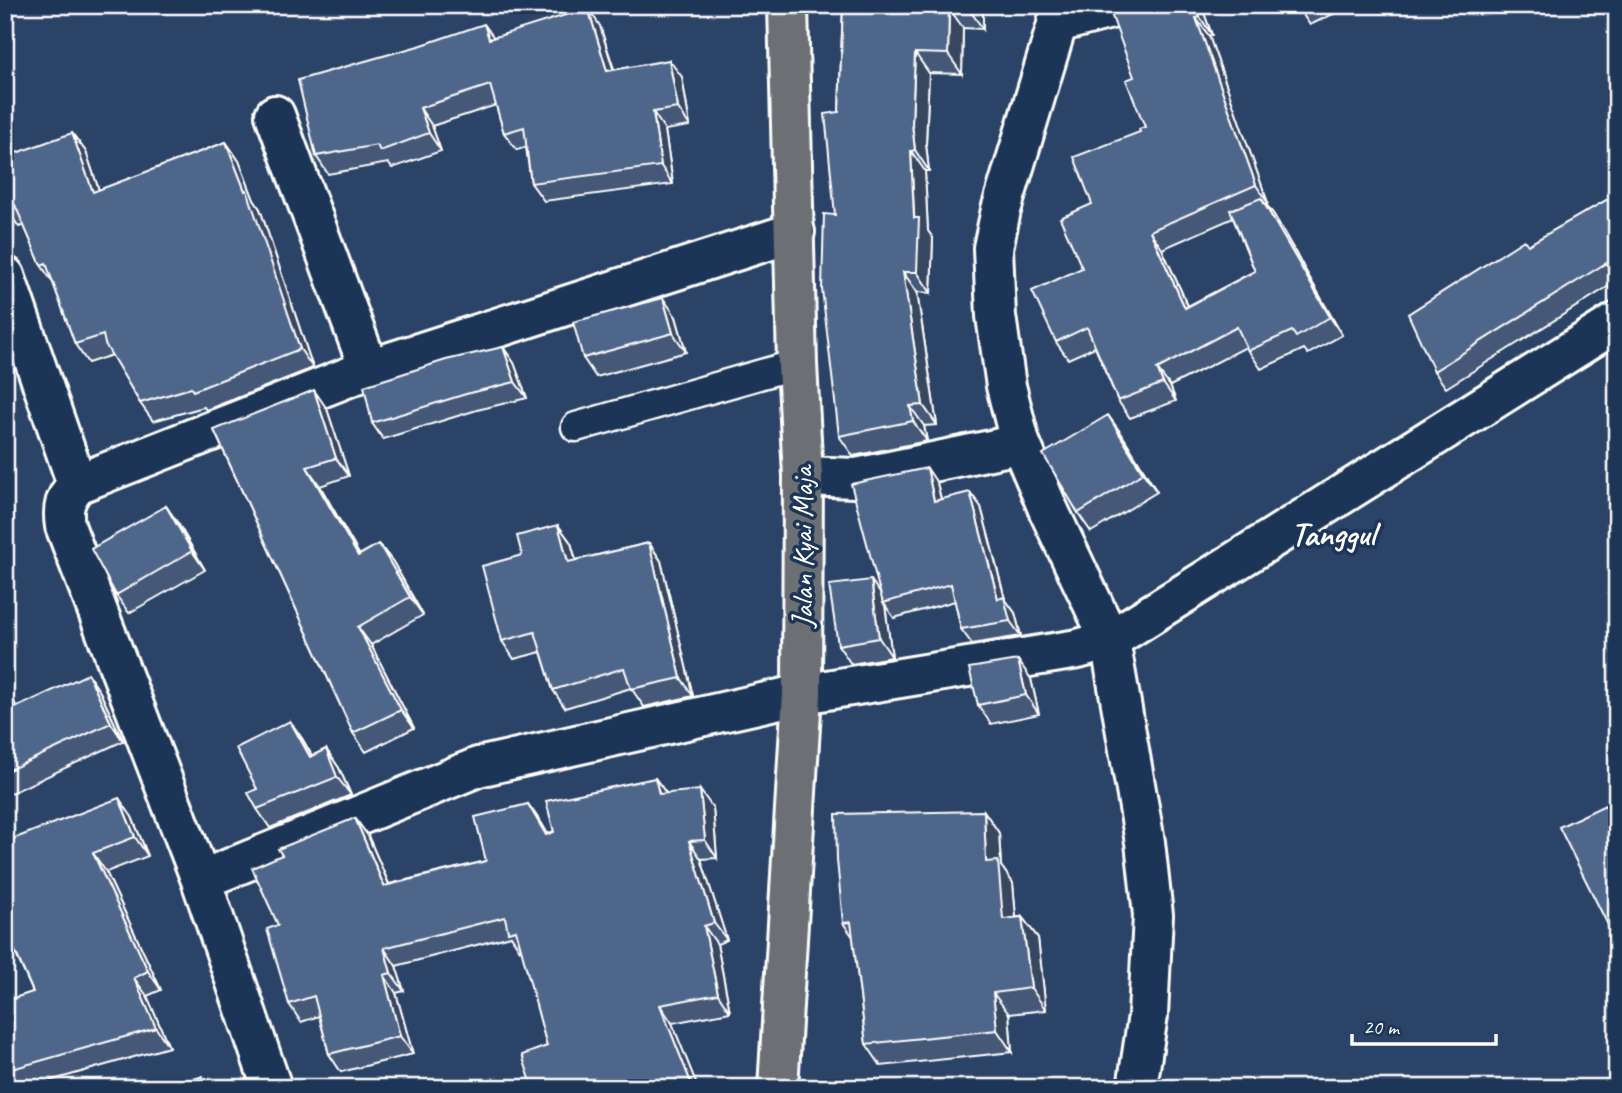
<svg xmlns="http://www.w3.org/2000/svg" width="1622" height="1093" font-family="Caveat,sans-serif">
<rect width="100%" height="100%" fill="#2b4366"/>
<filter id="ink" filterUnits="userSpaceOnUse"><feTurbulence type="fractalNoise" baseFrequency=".0143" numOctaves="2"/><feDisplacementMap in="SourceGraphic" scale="14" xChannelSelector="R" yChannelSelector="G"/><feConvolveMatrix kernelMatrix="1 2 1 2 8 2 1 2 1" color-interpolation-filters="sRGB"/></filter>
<g filter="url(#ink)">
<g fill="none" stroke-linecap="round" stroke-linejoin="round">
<g stroke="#fff" stroke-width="33">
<path id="service" d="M 576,427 L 797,364"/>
</g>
<g stroke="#fff" stroke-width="44">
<path id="minor" d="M 1063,5 L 1001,210 L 993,248 L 996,316 L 1006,386 L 1020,442 L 1048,509 L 1110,640 L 1145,842 L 1153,915 L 1148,1015 L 1137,1088
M 1057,23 L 1126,5
M 275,115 L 369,369
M 5,276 L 77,484 C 65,498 62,507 65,526 L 201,880 L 272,1088
M 803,476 L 856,478 L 1000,448 L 1020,442
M 77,484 L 369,369 L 795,232
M 201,880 L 478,767 L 802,694 L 1078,649 L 1110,640 L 1617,322"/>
</g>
<g stroke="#fff" stroke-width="44">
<path id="primary" d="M 778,1088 L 802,694 L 803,476 L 797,364 L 788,5"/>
</g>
<use href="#service" stroke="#1d3557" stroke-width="28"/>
<use href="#minor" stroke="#1d3557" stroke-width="38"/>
<use href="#primary" stroke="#6c6f75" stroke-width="38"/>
</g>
<path fill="#445878" stroke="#fff" stroke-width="2" fill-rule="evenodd" d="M 843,5 L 983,5 L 983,29 L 963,28 L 962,74 L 929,73 L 926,144 L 929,171 L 925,171 L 928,231 L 933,238 L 931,293 L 917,292 L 937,425 L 924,426 L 927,441 L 853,456 L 839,436 L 835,215 Z
M 1124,5 L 1201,5 L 1212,35 L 1209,36 L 1268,203 L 1266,204 L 1274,215 L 1342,335 L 1308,354 L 1304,349 L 1261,369 L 1246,347 L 1170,386 L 1176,401 L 1130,418 L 1118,401 L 1095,347 L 1068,359 L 1056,342 L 1082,268 L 1092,204 L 1140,132 L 1145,127 L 1120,8 ZM 1233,218 L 1255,271 L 1188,306 L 1162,249 Z
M 1296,5 L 1352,5 L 1310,25 Z
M 600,26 L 614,69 L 682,77 L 690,126 L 665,130 L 673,184 L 544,201 L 531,183 L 526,147 L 517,150 L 504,133 L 496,105 L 432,126 L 441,151 L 392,168 L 388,163 L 328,174 L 316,156 L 494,38 Z
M 72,133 L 86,152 L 99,190 L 226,142 L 239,161 L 254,200 L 260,209 L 313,368 L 206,410 L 204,407 L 153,421 L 140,403 L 112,355 L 88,363 L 75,344 L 53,283 L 41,265 L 24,225 L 19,227 L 6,208 Z
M 1617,194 L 1617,281 L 1446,388 L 1434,371 L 1528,245 Z
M 676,317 L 686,352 L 596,377 L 583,358 Z
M 503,347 L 514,363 L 527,398 L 477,410 L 383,439 L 372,423 Z
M 327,409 L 349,476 L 320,486 L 359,555 L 379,544 L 393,562 L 423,615 L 371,645 L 414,728 L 366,752 L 353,733 L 214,430 Z
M 1121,433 L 1157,492 L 1091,532 L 1078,513 Z
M 937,483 L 941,499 L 981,507 L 1005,599 L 1015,613 L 1021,636 L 972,644 L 961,629 L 955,601 L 894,618 L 885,605 L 892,657 L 851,664 L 838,645 L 881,595 Z
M 166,506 L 179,525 L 205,570 L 129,613 L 116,595 Z
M 558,525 L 571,543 L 576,560 L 649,543 L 661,561 L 693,696 L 644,707 L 631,688 L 565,708 L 553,690 L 541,652 L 514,659 L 502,641 L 522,555 Z
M 1031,679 L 1039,714 L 991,724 L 978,705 Z
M 5,686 L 16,707 L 100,692 L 123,741 L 5,796 Z
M 290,721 L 303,740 L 312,756 L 326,749 L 339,768 L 351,795 L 270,828 L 257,809 L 257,789 Z
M 655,778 L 666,793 L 713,808 L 717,858 L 701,859 L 727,940 L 717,944 L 730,1012 L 672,1023 L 698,1088 L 533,1088 L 547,1046 L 522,950 L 520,950 L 511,936 L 396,966 L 404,991 L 396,993 L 413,1054 L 341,1072 L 329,1054 L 319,1016 L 301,1022 L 289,1004 L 278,925 L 282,855 L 355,818 L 368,836 L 389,884 L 486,861 L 528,804 L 548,834 Z
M 984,811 L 999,833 L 1001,866 L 1013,883 L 1016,917 L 1022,917 L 1038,938 L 1046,1010 L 1009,1014 L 1012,1052 L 881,1066 L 866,1044 L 853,937 L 843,923 Z
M 132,817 L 148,856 L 106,872 L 161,990 L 147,996 L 169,1047 L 25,1088 L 11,1088 L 5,1079 L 5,1001 L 33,992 L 5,930 Z"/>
<path fill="#374761" stroke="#fff" stroke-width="2" d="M 969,5 L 983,5 L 983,29 L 969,9 Z
M 1195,5 L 1201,5 L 1212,35 L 1200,17 Z
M 588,8 L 600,26 L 619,88 L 607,71 Z
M 949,8 L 963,28 L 962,74 L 948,54 Z
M 1196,18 L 1209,36 L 1268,203 L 1256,185 Z
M 484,24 L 497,42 L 489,39 Z
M 915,53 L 929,73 L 926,144 L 929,171 L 915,150 L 912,124 Z
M 669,60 L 682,77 L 690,126 L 678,108 Z
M 420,108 L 432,126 L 441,151 L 429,133 Z
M 653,112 L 665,130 L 673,184 L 661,166 Z
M 72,133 L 86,152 L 106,211 L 93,192 Z
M 226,142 L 239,161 L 254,200 L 260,209 L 313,368 L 300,349 L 245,191 Z
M 911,151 L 925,171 L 928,231 L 933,238 L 931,293 L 917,272 Z
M 1261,198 L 1274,215 L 1342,335 L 1330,317 Z
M 1150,231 L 1162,249 L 1197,326 L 1185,308 Z
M 903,272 L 917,292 L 937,425 L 923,405 Z
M 663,298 L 676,317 L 686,352 L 673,333 Z
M 503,347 L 514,363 L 527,398 L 515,382 Z
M 1157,369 L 1170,386 L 1176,401 L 1163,383 Z
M 314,390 L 327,409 L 349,476 L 336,458 Z
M 910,406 L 924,426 L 927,441 L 913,421 Z
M 1108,415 L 1121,433 L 1157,492 L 1143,473 Z
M 307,467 L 320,486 L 371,575 L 358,556 Z
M 927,468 L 937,483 L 945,516 L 934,501 Z
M 970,492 L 981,507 L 1005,599 L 1015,613 L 1021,636 L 1010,621 L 998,599 Z
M 166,506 L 179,525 L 205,570 L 192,551 Z
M 558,525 L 571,543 L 581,579 L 568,562 Z
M 649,543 L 661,561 L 693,696 L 681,678 Z
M 379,544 L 393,562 L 423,615 L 410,597 Z
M 871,580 L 884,599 L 883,603 L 885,605 L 892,657 L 879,638 Z
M 358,627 L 371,645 L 414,728 L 401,710 Z
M 1018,660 L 1031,679 L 1039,714 L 1026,695 Z
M 88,674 L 100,692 L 123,741 L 111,723 Z
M 5,686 L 9,690 L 25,727 L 13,709 L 5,693 Z
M 290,721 L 303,740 L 323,775 L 310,757 Z
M 326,749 L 339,768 L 351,795 L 337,777 Z
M 655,778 L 668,796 L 659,794 Z
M 700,790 L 713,808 L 717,858 L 705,840 Z
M 119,798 L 132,817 L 148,856 L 135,837 Z
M 528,804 L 541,822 L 559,853 L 546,835 Z
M 1605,805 L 1617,822 L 1617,829 Z
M 984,811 L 999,833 L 1001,866 L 1013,883 L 1018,941 L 1003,919 L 986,862 Z
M 355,818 L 368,836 L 397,903 L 384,886 Z
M 689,841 L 701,859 L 727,940 L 714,923 Z
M 93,853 L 106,872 L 161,990 L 148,971 Z
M 1022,917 L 1038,938 L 1046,1010 L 1031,988 Z
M 704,926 L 717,944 L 730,1012 L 718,994 Z
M 384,948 L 396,966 L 404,991 L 391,973 Z
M 384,975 L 396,993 L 413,1054 L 400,1036 Z
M 134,978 L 147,996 L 169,1047 L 156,1028 Z
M 993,993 L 1009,1014 L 1012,1052 L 997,1030 Z
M 660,1005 L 672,1023 L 698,1088 L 693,1088 Z
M 202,1076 L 210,1088 L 205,1088 Z"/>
<path fill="#4f668b" stroke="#fff" stroke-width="2" d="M 843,5 L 969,5 L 969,9 L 949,8 L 948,54 L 915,53 L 912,124 L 915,150 L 911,151 L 914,218 L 919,218 L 917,272 L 903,272 L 923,405 L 910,406 L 913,421 L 839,436 L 822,289 L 824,214 L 835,215 L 825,114 L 839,112 Z
M 1124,5 L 1195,5 L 1200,17 L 1196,18 L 1256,185 L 1150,231 L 1185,308 L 1255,271 L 1230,210 L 1261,198 L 1330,317 L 1296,337 L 1292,331 L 1248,351 L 1237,327 L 1157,369 L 1163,383 L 1118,401 L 1087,327 L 1056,342 L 1032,291 L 1082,268 L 1060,218 L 1092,204 L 1074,157 L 1140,132 L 1139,129 L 1145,127 L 1126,80 L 1134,77 L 1110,11 L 1120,8 Z
M 588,8 L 607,71 L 669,60 L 678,108 L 653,112 L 661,166 L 531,183 L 524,127 L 504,133 L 490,85 L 420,108 L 429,133 L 380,151 L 377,145 L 316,156 L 298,80 L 422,45 L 484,24 L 489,39 Z
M 72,133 L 93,192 L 226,142 L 245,191 L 247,190 L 300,349 L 193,391 L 191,388 L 140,403 L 105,344 L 103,335 L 75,344 L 46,263 L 41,265 L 15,205 L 6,208 L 5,206 L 5,157 Z
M 1617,194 L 1617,276 L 1615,277 L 1606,263 L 1434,371 L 1408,314 L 1524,240 L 1528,245 Z
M 663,298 L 673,333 L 583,358 L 573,322 Z
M 503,347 L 515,382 L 466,394 L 372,423 L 364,386 L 446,360 Z
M 314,390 L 336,458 L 307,467 L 358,556 L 379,544 L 410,597 L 358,627 L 401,710 L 353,733 L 214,430 Z
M 1108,415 L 1143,473 L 1078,513 L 1043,454 Z
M 927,468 L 934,501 L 970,492 L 998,599 L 1004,597 L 1010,621 L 961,629 L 951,584 L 883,603 L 851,484 Z
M 166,506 L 192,551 L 116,595 L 91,549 Z
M 558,525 L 568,562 L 649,543 L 681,678 L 631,689 L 624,668 L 553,690 L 535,632 L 502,641 L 482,566 L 522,555 L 517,536 Z
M 871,580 L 879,638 L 838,645 L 829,585 Z
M 1018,660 L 1026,695 L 978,705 L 969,668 Z
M 88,674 L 111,723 L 5,772 L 5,693 L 13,709 Z
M 290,721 L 310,757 L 326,749 L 337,777 L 257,809 L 248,793 L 257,789 L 236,748 Z
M 655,778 L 659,794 L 700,790 L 705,840 L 689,841 L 714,923 L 704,926 L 718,994 L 660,1005 L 693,1088 L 533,1088 L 522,1055 L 547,1046 L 516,930 L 508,932 L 505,917 L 384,948 L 391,973 L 384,975 L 400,1036 L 329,1054 L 314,996 L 289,1004 L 267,929 L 278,925 L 252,868 L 282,855 L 278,849 L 355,818 L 384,886 L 486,861 L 475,817 L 528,804 L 546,835 L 554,832 L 546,801 Z
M 119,798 L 135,837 L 93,853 L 148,971 L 134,978 L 156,1028 L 5,1071 L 5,1001 L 33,992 L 5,928 L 5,842 Z
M 1605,805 L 1617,829 L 1617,943 L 1559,827 Z
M 984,811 L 986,862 L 998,861 L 1003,919 L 1022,917 L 1031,988 L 993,993 L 997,1030 L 866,1044 L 851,922 L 843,923 L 837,860 L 836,814 Z
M 202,1076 L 205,1088 L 172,1088 Z"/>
</g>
<g text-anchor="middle" stroke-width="7" stroke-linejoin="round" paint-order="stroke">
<g font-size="30" fill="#fff" stroke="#1d3557">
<text transform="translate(802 547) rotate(-90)" y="10">Jalan Kyai Maja</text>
</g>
<g font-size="33" font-weight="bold" fill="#fff" stroke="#1d3557">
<text x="1333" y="545">Tanggul</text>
</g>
</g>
<rect width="1622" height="1093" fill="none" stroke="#1d3557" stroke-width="28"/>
<rect x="14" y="14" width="1594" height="1065" fill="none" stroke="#fff" stroke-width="2.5" filter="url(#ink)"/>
<path d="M1352 1034v10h144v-10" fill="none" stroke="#ffffff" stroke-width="3.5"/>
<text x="1363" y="1034" font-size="21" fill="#ffffff" stroke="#1d3557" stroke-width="5" paint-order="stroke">20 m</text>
</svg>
